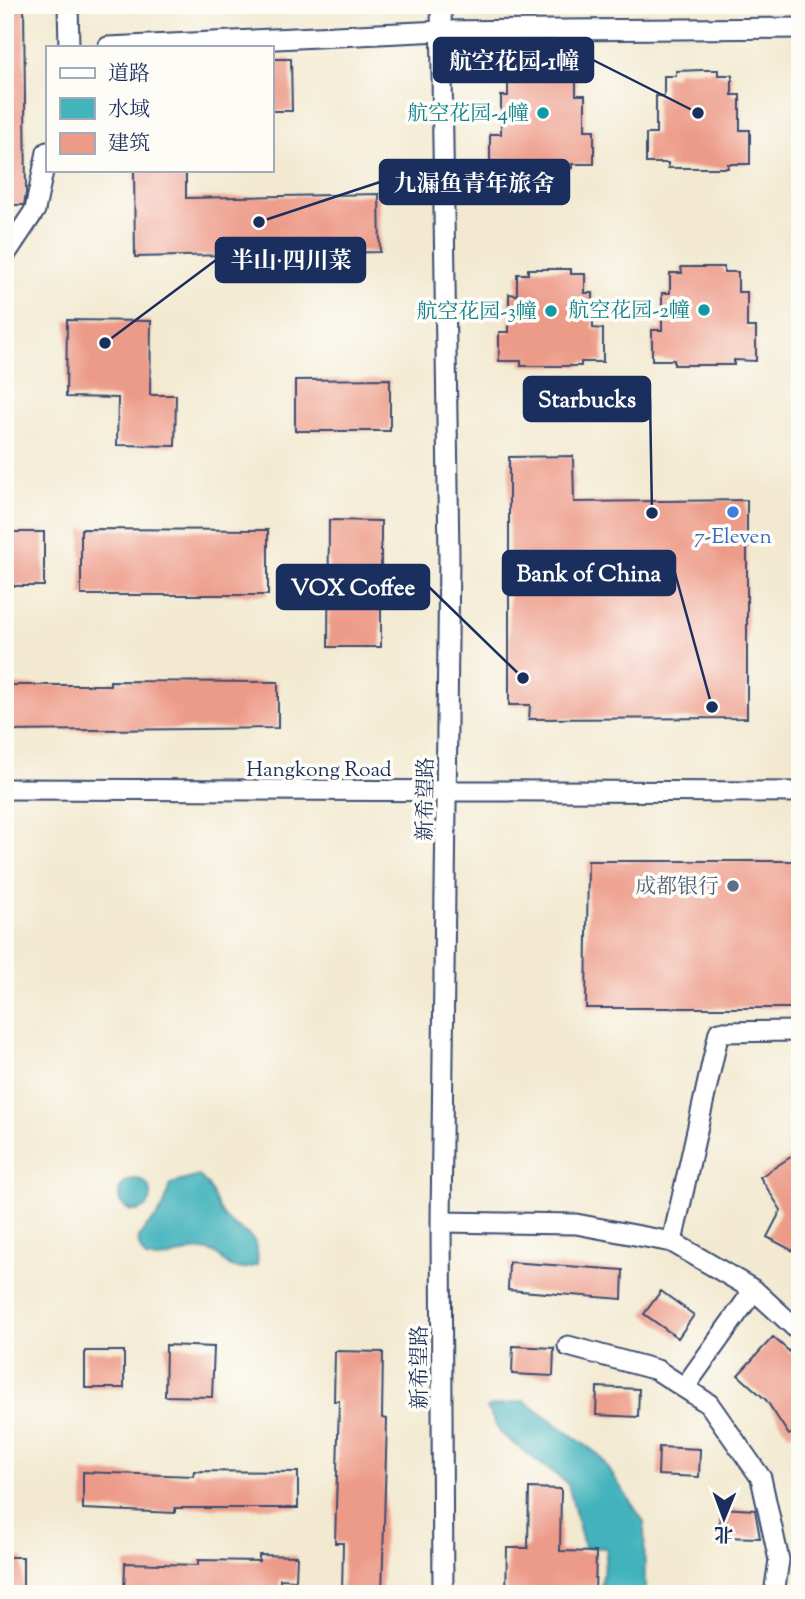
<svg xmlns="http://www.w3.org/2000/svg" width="805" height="1599" font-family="'Sorts Mill Goudy','Noto Serif SC',serif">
<rect width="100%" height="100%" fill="#fdfcf7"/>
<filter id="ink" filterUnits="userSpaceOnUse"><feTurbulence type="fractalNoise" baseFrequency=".0143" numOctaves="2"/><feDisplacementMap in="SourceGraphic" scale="14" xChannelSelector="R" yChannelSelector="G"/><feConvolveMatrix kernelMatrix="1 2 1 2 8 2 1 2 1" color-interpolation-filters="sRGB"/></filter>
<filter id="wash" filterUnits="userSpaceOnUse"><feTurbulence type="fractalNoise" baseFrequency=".00686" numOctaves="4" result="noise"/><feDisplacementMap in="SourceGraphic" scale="28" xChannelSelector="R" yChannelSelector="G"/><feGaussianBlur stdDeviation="1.57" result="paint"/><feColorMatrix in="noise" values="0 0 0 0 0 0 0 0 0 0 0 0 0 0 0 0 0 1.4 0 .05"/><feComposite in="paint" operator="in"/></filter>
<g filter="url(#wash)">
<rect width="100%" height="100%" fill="#f2e9d0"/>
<path fill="#43b3bc" stroke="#2f718d" stroke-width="2" d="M 199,1176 C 216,1191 211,1198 222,1214 C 239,1237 261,1228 257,1265 C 219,1278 229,1252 204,1250 C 182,1249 167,1263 146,1258 C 127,1232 149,1230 161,1211 C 166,1204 167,1192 170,1184 Z
M119 1195a16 16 0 1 1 32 0a16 16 0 1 1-32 0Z
M 524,1401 L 599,1455 L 644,1522 L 645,1594 L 600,1594 L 607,1548 L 584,1547 L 568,1484 L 500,1433 L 487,1407 Z"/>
<g id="blocks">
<path fill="#ed9b89" d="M 5,5 L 24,5 L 26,193 L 24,205 L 5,205 Z
M 271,59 L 291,59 L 292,111 L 271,111 Z
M 546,70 L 563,71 L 562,76 L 576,75 L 576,95 L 585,95 L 585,130 L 594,130 L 594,164 L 572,164 L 572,168 L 513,168 L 512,163 L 490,163 L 490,134 L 501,134 L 501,96 L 508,96 L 508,76 L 520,76 L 520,71 Z
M 702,70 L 718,70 L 718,75 L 732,75 L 732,95 L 740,95 L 740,130 L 750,130 L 750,164 L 728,164 L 728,168 L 668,168 L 668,163 L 646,163 L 646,134 L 656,134 L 656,96 L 664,96 L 664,76 L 676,76 L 676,71 Z
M 134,170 L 186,170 L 186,198 L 379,194 L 380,252 L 135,257 Z
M 681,267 L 724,267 L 724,272 L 738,272 L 738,292 L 747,292 L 747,327 L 756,327 L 756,361 L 734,360 L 734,365 L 674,365 L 674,360 L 652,360 L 652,330 L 662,330 L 662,293 L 670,293 L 670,273 L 682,273 Z
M 528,269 L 571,269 L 571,274 L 585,274 L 585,293 L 593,293 L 593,328 L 603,329 L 603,362 L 581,362 L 581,366 L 521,366 L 521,361 L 499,361 L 499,332 L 509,332 L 509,294 L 517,295 L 517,274 L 528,274 Z
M 67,320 L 151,321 L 150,395 L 176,395 L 175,446 L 117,445 L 118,398 L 66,397 Z
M 390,379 L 390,431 L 295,431 L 295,380 Z
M 573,456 L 574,502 L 747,500 L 747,718 L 529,719 L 530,705 L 509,705 L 509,457 Z
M 329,520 L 381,521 L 381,647 L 328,647 Z
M 81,529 L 268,530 L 268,595 L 81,595 Z
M 5,532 L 44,532 L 44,586 L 5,586 Z
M 110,681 L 278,682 L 278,728 L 5,731 L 5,685 L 110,685 Z
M 588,861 L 800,861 L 800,1008 L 586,1008 Z
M 800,1151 L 800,1240 L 793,1251 L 767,1237 L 781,1210 L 760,1177 Z
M 509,1262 L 623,1270 L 622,1299 L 508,1290 Z
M 661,1291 L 694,1315 L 678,1338 L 644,1314 Z
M 773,1337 L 800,1361 L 800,1428 L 789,1435 L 766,1400 L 738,1375 Z
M 166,1345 L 214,1347 L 212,1397 L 165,1396 Z
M 513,1346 L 554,1348 L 553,1376 L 512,1374 Z
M 85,1351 L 124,1351 L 124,1388 L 85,1388 Z
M 335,1351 L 383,1352 L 382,1418 L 387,1419 L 382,1594 L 342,1594 L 343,1543 L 335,1543 L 339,1401 L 334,1401 Z
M 597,1387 L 639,1389 L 638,1417 L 596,1415 Z
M 659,1447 L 700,1449 L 699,1477 L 658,1475 Z
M 194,1471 L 298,1472 L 298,1508 L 175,1508 L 175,1513 L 83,1509 L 83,1472 L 193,1476 Z
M 529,1488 L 561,1489 L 560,1551 L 596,1552 L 595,1594 L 506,1594 L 507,1548 L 528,1548 Z
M 720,1508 L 755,1510 L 760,1538 L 719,1537 Z
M 259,1555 L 297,1556 L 296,1580 L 280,1579 L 280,1594 L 124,1594 L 125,1563 L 198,1565 L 198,1560 L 259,1561 Z
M 5,1557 L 23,1557 L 23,1593 L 5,1593 Z"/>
</g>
</g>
<g filter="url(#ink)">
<use href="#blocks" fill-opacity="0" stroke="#3b4b6f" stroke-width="2"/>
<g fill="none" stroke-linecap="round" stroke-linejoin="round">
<g stroke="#3b4b6f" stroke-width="23">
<path id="street" d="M 68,5 L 69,47
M 441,5 L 449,557 L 441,1222 L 443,1594
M 108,47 L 441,31 L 800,28
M 5,255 L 35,210 L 47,152
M 5,789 L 800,792
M 441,1222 L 576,1224 L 672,1242 L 754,1290 L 800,1332
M 672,1242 L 719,1032 L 800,1031
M 568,1346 L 657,1370 L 709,1404 L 761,1478 L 779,1560 L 774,1594
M 684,1388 L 754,1290"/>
</g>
<use href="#street" stroke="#fff" stroke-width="19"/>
</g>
</g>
<g fill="#0f9aa8" stroke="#fdfcf7" stroke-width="2.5">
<circle cx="543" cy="113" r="7"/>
<circle cx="704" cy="310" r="7"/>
<circle cx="551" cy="311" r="7"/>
</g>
<circle fill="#3f7fe0" stroke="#fdfcf7" stroke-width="2.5" cx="733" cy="512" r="7"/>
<circle fill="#5c6f8a" stroke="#fdfcf7" stroke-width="2.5" cx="733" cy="886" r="7"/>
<g text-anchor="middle" stroke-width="7" stroke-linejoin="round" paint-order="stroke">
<g font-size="21" fill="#0d838f" stroke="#fdfcf7" text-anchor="end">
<text x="529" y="120">航空花园-4幢</text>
<text x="690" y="317">航空花园-2幢</text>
<text x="537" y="318">航空花园-3幢</text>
</g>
<g font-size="21" fill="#366cbe" stroke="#fdfcf7">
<text x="733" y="543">7-Eleven</text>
</g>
<g font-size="21" fill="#1b2f5e" stroke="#fdfcf7">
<text x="319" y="776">Hangkong Road</text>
<text transform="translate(425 799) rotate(-89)" y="7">新希望路</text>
<text transform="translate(419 1367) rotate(-90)" y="7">新希望路</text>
</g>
<g font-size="21" fill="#4e5e75" stroke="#fdfcf7" text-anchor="end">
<text x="719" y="893">成都银行</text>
</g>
</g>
<path fill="none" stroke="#1b2f5e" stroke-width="2.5" d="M698 113L593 60M259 222L380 182M105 343L216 260M652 513L650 399M712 707L675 573M523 678L429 587"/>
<g fill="#1b2f5e" stroke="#fdfcf7" stroke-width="2.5">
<circle cx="698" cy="113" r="7"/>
<circle cx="259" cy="222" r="7"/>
<circle cx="105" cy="343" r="7"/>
<circle cx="652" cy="513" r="7"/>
<circle cx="712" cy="707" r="7"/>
<circle cx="523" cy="678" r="7"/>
</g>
<g fill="#1b2f5e" stroke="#1b2f5e" stroke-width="2.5">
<rect x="434" y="38" width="159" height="44" rx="7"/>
<rect x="380" y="160" width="189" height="44" rx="7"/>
<rect x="216" y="238" width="149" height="44" rx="7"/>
<rect x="524" y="377" width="126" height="44" rx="7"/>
<rect x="503" y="551" width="172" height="44" rx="7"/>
<rect x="277" y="565" width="152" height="44" rx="7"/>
</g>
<g font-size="23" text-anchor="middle" font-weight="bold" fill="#fff">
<text x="514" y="69">航空花园-1幢</text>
<text x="474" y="191">九漏鱼青年旅舍</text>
<text x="291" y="268">半山·四川菜</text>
<text x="587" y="407">Starbucks</text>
<text x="589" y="581">Bank of China</text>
<text x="353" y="595">VOX Coffee</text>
</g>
<rect width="805" height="1599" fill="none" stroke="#fdfcf7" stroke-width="28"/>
<rect x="46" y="46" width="228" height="126" fill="#fdfcf7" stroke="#a3aaba" stroke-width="2"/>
<rect x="60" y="68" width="35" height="10" fill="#ffffff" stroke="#a3aaba" stroke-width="2"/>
<text x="108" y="80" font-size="21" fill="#1b2f5e">道路</text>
<rect x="60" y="98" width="35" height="21" fill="#43b3bc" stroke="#a3aaba" stroke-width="2"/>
<text x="108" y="116" font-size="21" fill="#1b2f5e">水域</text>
<rect x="60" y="133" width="35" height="21" fill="#ed9b89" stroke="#a3aaba" stroke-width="2"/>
<text x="108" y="150" font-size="21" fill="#1b2f5e">建筑</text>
<g transform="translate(724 1518) rotate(181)" stroke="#fdfcf7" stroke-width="5" paint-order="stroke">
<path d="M0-5L12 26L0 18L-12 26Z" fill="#1b2f5e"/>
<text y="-10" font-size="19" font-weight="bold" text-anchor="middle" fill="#1b2f5e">北</text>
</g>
</svg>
